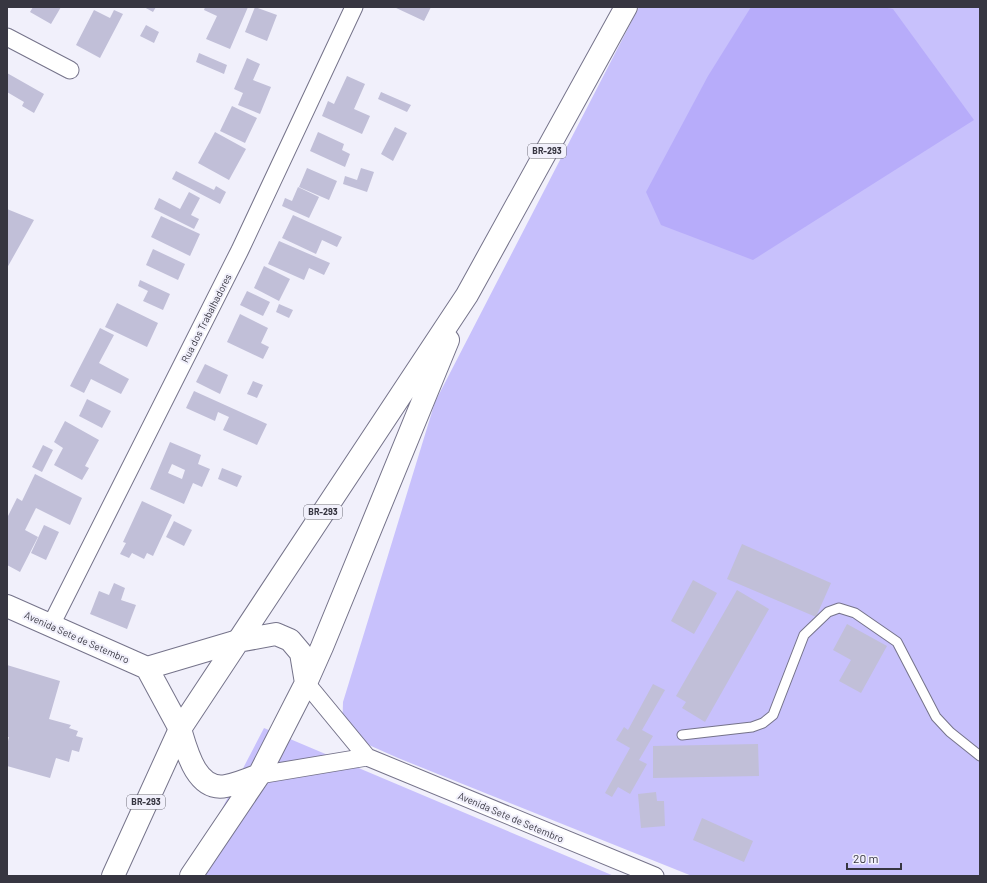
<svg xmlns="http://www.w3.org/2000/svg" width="987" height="883" font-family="Barlow,sans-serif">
<rect width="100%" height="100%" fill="#f1f0fb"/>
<path fill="#c8c1fc" d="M 639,7 L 980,7 L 980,876 L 692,876 L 398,758 L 342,733 L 343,702 L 435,402 Z
M 264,728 L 614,876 L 187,876 Z"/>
<path fill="#b7acfa" d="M 751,7 L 882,7 L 893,9 L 974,120 L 753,260 L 661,225 L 646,192 L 708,76 Z"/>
<path fill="#c1bfd8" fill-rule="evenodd" d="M 33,7 L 61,7 L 51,24 L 30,12 Z
M 144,7 L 156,7 L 153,12 Z
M 205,7 L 248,7 L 230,49 L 206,39 L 217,16 L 204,10 Z
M 255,7 L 277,15 L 267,41 L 245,32 Z
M 394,7 L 431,7 L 424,21 Z
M 94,10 L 110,18 L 114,10 L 123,14 L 100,58 L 76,45 Z
M 146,25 L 159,32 L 154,43 L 140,36 Z
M 199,53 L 227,65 L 224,74 L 196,62 Z
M 247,58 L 260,64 L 253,80 L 271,87 L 260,114 L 238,105 L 243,93 L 234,89 Z
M 7,73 L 44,94 L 34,113 L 22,106 L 24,102 L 7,92 Z
M 347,76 L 365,84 L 354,109 L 370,116 L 362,134 L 322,116 L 328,101 L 334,104 Z
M 381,92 L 411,105 L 407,112 L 378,99 Z
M 232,106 L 257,118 L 245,143 L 220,131 Z
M 395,127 L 407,133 L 393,161 L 381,154 Z
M 215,132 L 246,149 L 229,180 L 198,163 Z
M 318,132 L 344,144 L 342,150 L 350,154 L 345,167 L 310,151 Z
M 307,168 L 337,181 L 329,200 L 299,187 Z
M 361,168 L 374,172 L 367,192 L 343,184 L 345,176 L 357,180 Z
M 176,171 L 214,190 L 216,186 L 226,192 L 220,204 L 172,179 Z
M 298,187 L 319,197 L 309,218 L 282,206 L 285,198 L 292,201 Z
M 189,192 L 200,198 L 191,215 L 199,219 L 194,229 L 154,209 L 159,198 L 180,209 Z
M 7,209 L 34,220 L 7,268 Z
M 293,215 L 342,237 L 337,247 L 322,240 L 316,254 L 282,238 Z
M 161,216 L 200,234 L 190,256 L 151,237 Z
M 279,241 L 330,263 L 324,275 L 309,268 L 304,280 L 268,264 Z
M 153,249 L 185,264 L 178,280 L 146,265 Z
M 264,266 L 290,279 L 279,301 L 254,288 Z
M 140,280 L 170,294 L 163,310 L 143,301 L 148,291 L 138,286 Z
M 247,291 L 270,302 L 263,316 L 240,305 Z
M 117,303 L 158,323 L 147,347 L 105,327 Z
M 279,304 L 293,310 L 289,318 L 276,312 Z
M 240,314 L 268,328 L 261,343 L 269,347 L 263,359 L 227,342 Z
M 100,328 L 114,335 L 99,363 L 129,379 L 121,394 L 91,379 L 84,393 L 70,386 Z
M 205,364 L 228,375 L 220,394 L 196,382 Z
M 253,381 L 263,385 L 257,398 L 247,394 Z
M 194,391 L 267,424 L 257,445 L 223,430 L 229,417 L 218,412 L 215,421 L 186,408 Z
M 87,399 L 111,411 L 102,428 L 79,416 Z
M 65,421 L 99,440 L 85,466 L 89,468 L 82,480 L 54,465 L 63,448 L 54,442 Z
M 170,442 L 201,455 L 198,464 L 210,469 L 202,487 L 193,483 L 184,504 L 150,489 ZM 172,464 L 185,470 L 182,479 L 168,473 Z
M 43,445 L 53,450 L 42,472 L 32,467 Z
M 222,468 L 242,476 L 237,487 L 218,479 Z
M 35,474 L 82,498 L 70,525 L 36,508 L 25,530 L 38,537 L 20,572 L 7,565 L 7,518 L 17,498 L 22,501 Z
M 142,501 L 172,515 L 153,556 L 147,553 L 144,559 L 132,553 L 129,558 L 120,554 L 126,543 L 123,542 Z
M 174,521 L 192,530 L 184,546 L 166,537 Z
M 44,525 L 59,532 L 46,560 L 31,553 Z
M 742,544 L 831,583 L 816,617 L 727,579 Z
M 693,580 L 717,593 L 694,634 L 671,621 Z
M 114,583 L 125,588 L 121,600 L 136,605 L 127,629 L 90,614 L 99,591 L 109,595 Z
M 737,590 L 769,609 L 705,722 L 682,708 L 686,702 L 676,696 Z
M 847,624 L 887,646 L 861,693 L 839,681 L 851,660 L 833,650 Z
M 7,665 L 60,681 L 49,719 L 71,725 L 69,728 L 78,731 L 76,736 L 83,738 L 79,752 L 72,750 L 69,762 L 56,758 L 50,778 L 7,766 L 7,745 L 9,737 L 7,737 Z
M 653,684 L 665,690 L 642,730 L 653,736 L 639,760 L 647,764 L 630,794 L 618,787 L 612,797 L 605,793 L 630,748 L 616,740 L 624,727 L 628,730 Z
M 758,744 L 759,776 L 653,778 L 653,746 Z
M 656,792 L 657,801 L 664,801 L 665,826 L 641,828 L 638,794 Z
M 702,818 L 753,841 L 744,862 L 693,840 Z"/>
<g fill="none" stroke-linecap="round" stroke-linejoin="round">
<g stroke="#75738a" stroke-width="11">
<path id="service" d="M 682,735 L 752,727 L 763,723 L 773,715 L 804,635 L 828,612 L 839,608 L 855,613 L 897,642 L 936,717 L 950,732 L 980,756"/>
</g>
<g stroke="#75738a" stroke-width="19">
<path id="minor" d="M 7,37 L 70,70
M 51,625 L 240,250 L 354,7
M 306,683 L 367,757 L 655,876
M 259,775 L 367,757"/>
</g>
<g stroke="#75738a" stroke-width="24">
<path id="tertiary" d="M 7,606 L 147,668 L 180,729
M 147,668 L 238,641"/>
</g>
<g stroke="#75738a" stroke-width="24">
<path id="trunk" d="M 238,641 L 276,634 L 290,640 L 301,653 L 306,683
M 180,729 C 186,749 196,792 226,786 C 237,784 249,779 259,775
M 113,876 L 180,729 L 467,295 L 626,7
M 191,876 L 259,775 L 306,683 L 322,647 L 448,340"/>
</g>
<use href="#service" stroke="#fff" stroke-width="9"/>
<use href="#minor" stroke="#fff" stroke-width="17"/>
<use href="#tertiary" stroke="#fff" stroke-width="22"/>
<use href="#trunk" stroke="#fff" stroke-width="22"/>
</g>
<g text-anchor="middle" stroke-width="4" stroke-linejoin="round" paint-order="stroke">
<g fill="#f1f0fb" stroke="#6f6e79" stroke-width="1">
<rect x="528" y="144" width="38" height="14" rx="3"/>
<rect x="304" y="505" width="38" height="14" rx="3"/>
<rect x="127" y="795" width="38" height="14" rx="3"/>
</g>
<g font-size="9" font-weight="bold" fill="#373641">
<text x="547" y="154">BR-293</text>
<text x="323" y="515">BR-293</text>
<text x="146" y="805">BR-293</text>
</g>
<g font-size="10" fill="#373641" stroke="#f1f0fb">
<text transform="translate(206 318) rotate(-63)" y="4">Rua dos Trabalhadores</text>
<text transform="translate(77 637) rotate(24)" y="4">Avenida Sete de Setembro</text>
<text transform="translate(511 817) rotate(23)" y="4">Avenida Sete de Setembro</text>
</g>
</g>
<rect width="987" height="883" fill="none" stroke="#373641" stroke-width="16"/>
<path d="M847 863v6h54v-6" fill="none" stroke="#373641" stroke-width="2"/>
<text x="853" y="863" font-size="12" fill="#373641" stroke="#f1f0fb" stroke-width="3" paint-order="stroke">20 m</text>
</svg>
